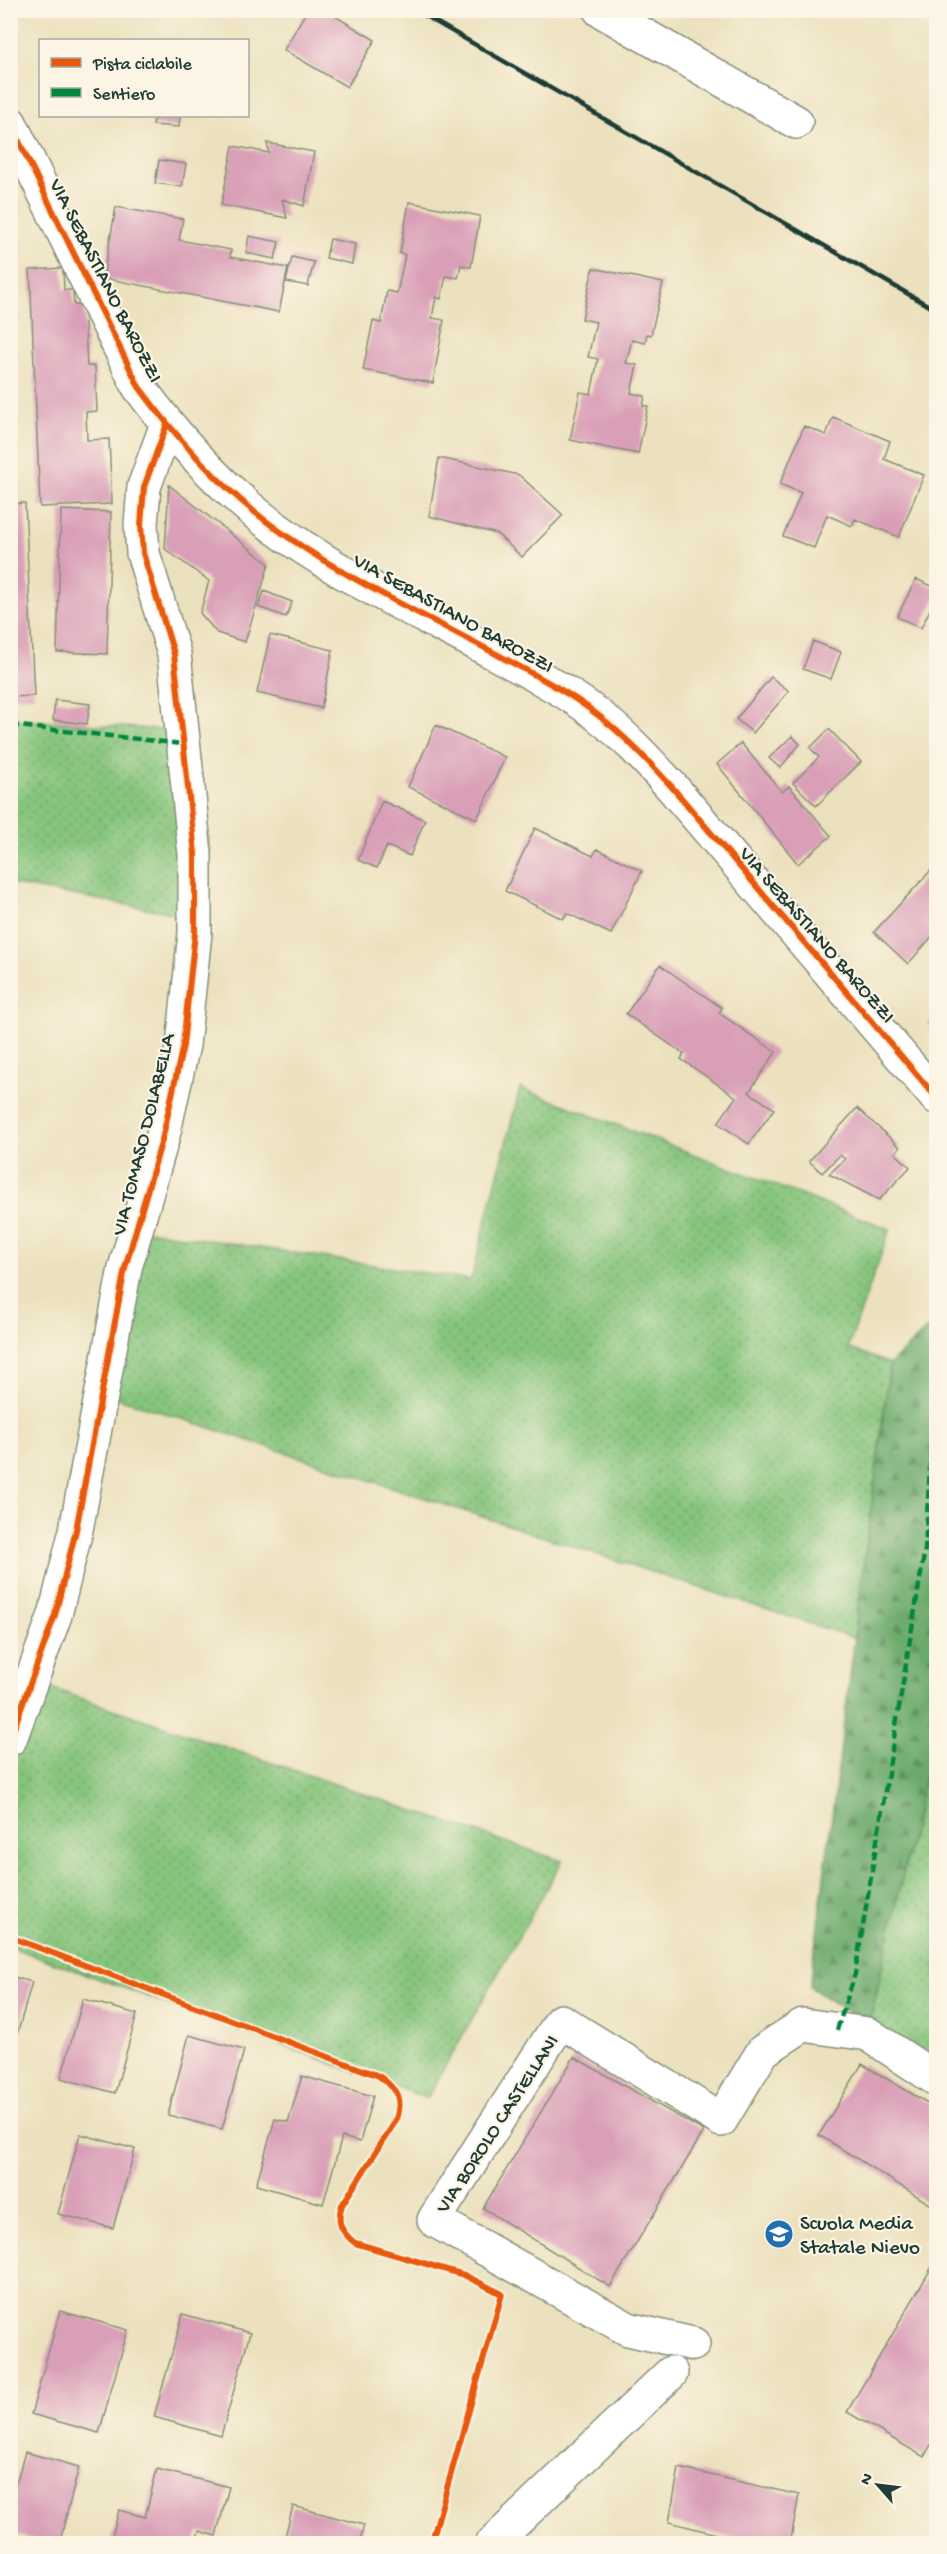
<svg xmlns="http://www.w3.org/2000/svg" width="947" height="2554" font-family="'Gochi Hand',sans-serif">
<defs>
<pattern id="grass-dots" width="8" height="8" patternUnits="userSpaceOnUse" patternTransform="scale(1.5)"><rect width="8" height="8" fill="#86c57c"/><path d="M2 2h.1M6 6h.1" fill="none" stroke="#6da166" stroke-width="1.8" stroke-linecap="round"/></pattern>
<pattern id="forest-firs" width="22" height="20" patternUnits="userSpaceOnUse" patternTransform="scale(1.5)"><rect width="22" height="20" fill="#6caa6c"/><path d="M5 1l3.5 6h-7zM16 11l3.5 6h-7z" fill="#588c5a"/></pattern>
</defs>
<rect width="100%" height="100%" fill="#fcf5e5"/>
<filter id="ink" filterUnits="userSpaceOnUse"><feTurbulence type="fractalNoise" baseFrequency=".0167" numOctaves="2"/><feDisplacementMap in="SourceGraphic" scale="12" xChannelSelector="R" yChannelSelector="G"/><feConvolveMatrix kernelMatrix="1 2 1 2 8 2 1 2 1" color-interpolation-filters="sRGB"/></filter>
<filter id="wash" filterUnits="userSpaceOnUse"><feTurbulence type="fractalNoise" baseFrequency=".008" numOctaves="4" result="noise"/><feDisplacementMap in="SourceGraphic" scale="24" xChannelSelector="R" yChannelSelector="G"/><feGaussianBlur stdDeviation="1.35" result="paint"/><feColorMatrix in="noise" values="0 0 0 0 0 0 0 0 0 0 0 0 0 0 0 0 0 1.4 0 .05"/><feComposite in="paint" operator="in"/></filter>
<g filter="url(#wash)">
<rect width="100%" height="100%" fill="#ece1be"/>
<path fill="url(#grass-dots)" stroke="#528158" stroke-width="1.5" d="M 10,719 L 165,730 L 208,838 L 189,916 L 11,884 Z
M 520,1088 L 890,1229 L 848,1348 L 890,1364 L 854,1638 L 109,1395 L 131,1228 L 471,1280 Z
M 39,1684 L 562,1861 L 427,2098 L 11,1947 L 11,1765 Z
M 936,1728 L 936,2068 L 869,2026 Z"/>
<path fill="url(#forest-firs)" stroke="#467450" stroke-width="1.5" d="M 936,1320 L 936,1728 L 869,2026 L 810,1987 L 890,1364 Z"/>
<g id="blocks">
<path fill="#d99fb7" d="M 307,10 L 325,10 L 375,40 L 347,87 L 284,50 Z
M 154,116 L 180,116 L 179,127 L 153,125 Z
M 267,143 L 314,152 L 304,206 L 282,199 L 287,218 L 221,205 L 233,146 L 269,153 Z
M 159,160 L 186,164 L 182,187 L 155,183 Z
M 409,202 L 480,216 L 471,267 L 461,265 L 458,278 L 446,276 L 441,299 L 436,297 L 432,318 L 444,320 L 433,383 L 363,370 L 373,321 L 381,323 L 387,291 L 397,293 L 405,255 L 400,253 Z
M 116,207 L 183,219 L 179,240 L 231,250 L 230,257 L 288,268 L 279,312 L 103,278 Z
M 249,236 L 279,242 L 275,259 L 246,253 Z
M 330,239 L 355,244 L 352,264 L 326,258 Z
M 292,257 L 314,262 L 308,286 L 286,282 Z
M 63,268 L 64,290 L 73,290 L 74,305 L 84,305 L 87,366 L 95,366 L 97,411 L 86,412 L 87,440 L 109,439 L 112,504 L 40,507 L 30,270 Z
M 593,268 L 663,283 L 651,335 L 647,334 L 645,343 L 632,340 L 626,363 L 637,365 L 631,393 L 645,396 L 643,406 L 648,406 L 638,454 L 570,440 L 580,392 L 591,394 L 598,359 L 588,357 L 596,322 L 582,319 Z
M 833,417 L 890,441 L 884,459 L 924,475 L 899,537 L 855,519 L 852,526 L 827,515 L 814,548 L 783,536 L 801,493 L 780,484 L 804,426 L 826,435 Z
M 439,458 L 519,475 L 563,515 L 522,557 L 497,534 L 429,516 Z
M 169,485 L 269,564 L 245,642 L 217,633 L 200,613 L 209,581 L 165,549 Z
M 25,503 L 34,696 L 10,697 L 10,504 Z
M 61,510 L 111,512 L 107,654 L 57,652 Z
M 916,579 L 936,588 L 936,597 L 921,628 L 897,617 Z
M 264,591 L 292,602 L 286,617 L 258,607 Z
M 270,635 L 333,650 L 321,708 L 257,693 Z
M 813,641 L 841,652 L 831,679 L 803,669 Z
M 771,677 L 789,691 L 753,733 L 736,719 Z
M 55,700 L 90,704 L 87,724 L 53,720 Z
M 436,725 L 505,757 L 477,819 L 408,787 Z
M 829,729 L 861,762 L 816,806 L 793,783 L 819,757 L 810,748 Z
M 792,736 L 800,744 L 780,768 L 769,758 Z
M 741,743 L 782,792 L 789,786 L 831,836 L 798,864 L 717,764 Z
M 382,801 L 425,820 L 410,856 L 387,846 L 377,868 L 358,860 Z
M 535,828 L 593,856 L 597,849 L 642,871 L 611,934 L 567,913 L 563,919 L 505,891 Z
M 936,865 L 936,932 L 908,964 L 874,932 Z
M 660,965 L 722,1008 L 719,1013 L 776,1052 L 749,1092 L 774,1109 L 749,1144 L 718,1123 L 736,1097 L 681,1059 L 684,1054 L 626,1014 Z
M 936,1016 L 936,1033 L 928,1023 Z
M 857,1108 L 900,1147 L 895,1153 L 910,1167 L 879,1200 L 829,1174 L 845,1159 L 840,1155 L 822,1173 L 809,1161 Z
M 10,1976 L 32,1982 L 11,2056 L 10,2056 Z
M 83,1999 L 137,2014 L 115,2093 L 61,2078 Z
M 189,2035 L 244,2050 L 222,2129 L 168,2115 Z
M 574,2057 L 704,2131 L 610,2287 L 483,2208 Z
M 862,2064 L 936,2108 L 936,2208 L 819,2135 Z
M 302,2076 L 373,2096 L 360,2142 L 342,2137 L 323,2204 L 256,2185 L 275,2119 L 288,2122 Z
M 80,2134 L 135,2149 L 113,2228 L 58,2214 Z
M 936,2260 L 936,2436 L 924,2457 L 847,2412 Z
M 60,2311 L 128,2330 L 99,2433 L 31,2414 Z
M 183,2314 L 250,2333 L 221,2436 L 154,2417 Z
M 25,2452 L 79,2467 L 59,2544 L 48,2544 L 10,2533 L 10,2504 Z
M 679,2468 L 799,2495 L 790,2544 L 756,2544 L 669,2522 Z
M 157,2469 L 229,2487 L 216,2536 L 199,2531 L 195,2544 L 110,2544 L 119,2510 L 145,2517 Z
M 293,2506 L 364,2525 L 359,2544 L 283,2544 Z"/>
</g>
</g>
<g filter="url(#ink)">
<use href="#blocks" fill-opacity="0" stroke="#868f79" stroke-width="1.5"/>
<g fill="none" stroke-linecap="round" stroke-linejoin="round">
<g stroke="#868f79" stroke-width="36">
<path id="minor" d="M 600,10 L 796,122
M 10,123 L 139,387 C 181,444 229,497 288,537 C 354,583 428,617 498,655 C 533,674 569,692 599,716 C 626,737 648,761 671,786 L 936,1097
M 10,1739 L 55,1615 L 76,1530 L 125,1268 L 163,1136 L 183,1045 L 195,933 L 195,854 L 174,654 L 143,553 L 141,525 L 144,487 L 167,424
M 693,2344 L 628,2329 L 434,2220 L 561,2021 L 721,2120 L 763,2051 L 803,2025 L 868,2034 L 936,2079
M 492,2544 L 671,2373"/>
</g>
<use href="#minor" stroke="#fff" stroke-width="33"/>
<path stroke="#1f3d34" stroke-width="4.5" d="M 415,10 L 936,310"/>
<path stroke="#00873e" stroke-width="4.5" stroke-dasharray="9 4.5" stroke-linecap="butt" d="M 10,725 L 183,744
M 837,2030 L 855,1974 L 925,1549 L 933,1418 L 936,1401"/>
<g stroke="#fcf5e5" stroke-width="10">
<path id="cycleway" d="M 10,123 L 139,387 C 181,444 229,497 288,537 C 354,583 428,617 498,655 C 533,674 569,692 599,716 C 626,737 648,761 671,786 L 936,1097
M 10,1739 L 55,1615 L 76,1530 L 125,1268 L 163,1136 L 183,1045 L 195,933 L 195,854 L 174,654 L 143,553 L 141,525 L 144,487 L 167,424
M 10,1937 L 379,2076 C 398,2090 403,2099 395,2122 L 342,2205 C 336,2222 341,2232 355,2243 L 464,2275 L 502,2294 L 431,2544"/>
</g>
<use href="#cycleway" stroke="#e8590c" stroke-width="6"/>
</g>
</g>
<defs>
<g id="school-disc" transform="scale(1.5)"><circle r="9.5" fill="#1f6fb2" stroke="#fcf5e5"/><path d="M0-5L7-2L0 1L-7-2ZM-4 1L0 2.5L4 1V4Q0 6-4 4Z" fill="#fff"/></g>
</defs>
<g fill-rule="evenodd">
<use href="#school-disc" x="779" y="2234"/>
</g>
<g text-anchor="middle" stroke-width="4.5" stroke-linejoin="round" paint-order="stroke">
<g font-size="21" fill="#1f3d34" stroke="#fcf5e5">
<text transform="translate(107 280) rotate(63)" y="7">VIA SEBASTIANO BAROZZI</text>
<text transform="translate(454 612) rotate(29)" y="7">VIA SEBASTIANO BAROZZI</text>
<text transform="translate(818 934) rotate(49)" y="7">VIA SEBASTIANO BAROZZI</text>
<text transform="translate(142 1134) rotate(-76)" y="7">VIA TOMASO DOLABELLA</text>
<text transform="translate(496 2123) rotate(-57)" y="7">VIA BOROLO CASTELLANI</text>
</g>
<g font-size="21" fill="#1f3d34" stroke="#fcf5e5" text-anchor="start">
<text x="800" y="2229">Scuola Media<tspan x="800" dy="24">Statale Nievo</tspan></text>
</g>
</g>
<rect width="947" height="2554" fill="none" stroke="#fcf5e5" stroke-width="36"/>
<rect x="39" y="39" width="210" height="78" fill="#fcf5e5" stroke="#a4ab9e" stroke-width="1.5"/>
<rect x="51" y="58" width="30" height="9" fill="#e8590c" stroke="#a4ab9e" stroke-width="1.5"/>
<text x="93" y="69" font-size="18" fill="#1f3d34">Pista ciclabile</text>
<rect x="51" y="88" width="30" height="9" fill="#00873e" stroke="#a4ab9e" stroke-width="1.5"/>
<text x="93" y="99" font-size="18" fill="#1f3d34">Sentiero</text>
<g transform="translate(878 2485) rotate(298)" stroke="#fcf5e5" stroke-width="4.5" paint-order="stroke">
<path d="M0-4.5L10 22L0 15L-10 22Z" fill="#1f3d34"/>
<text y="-9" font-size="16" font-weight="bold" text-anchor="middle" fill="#1f3d34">N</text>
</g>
</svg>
